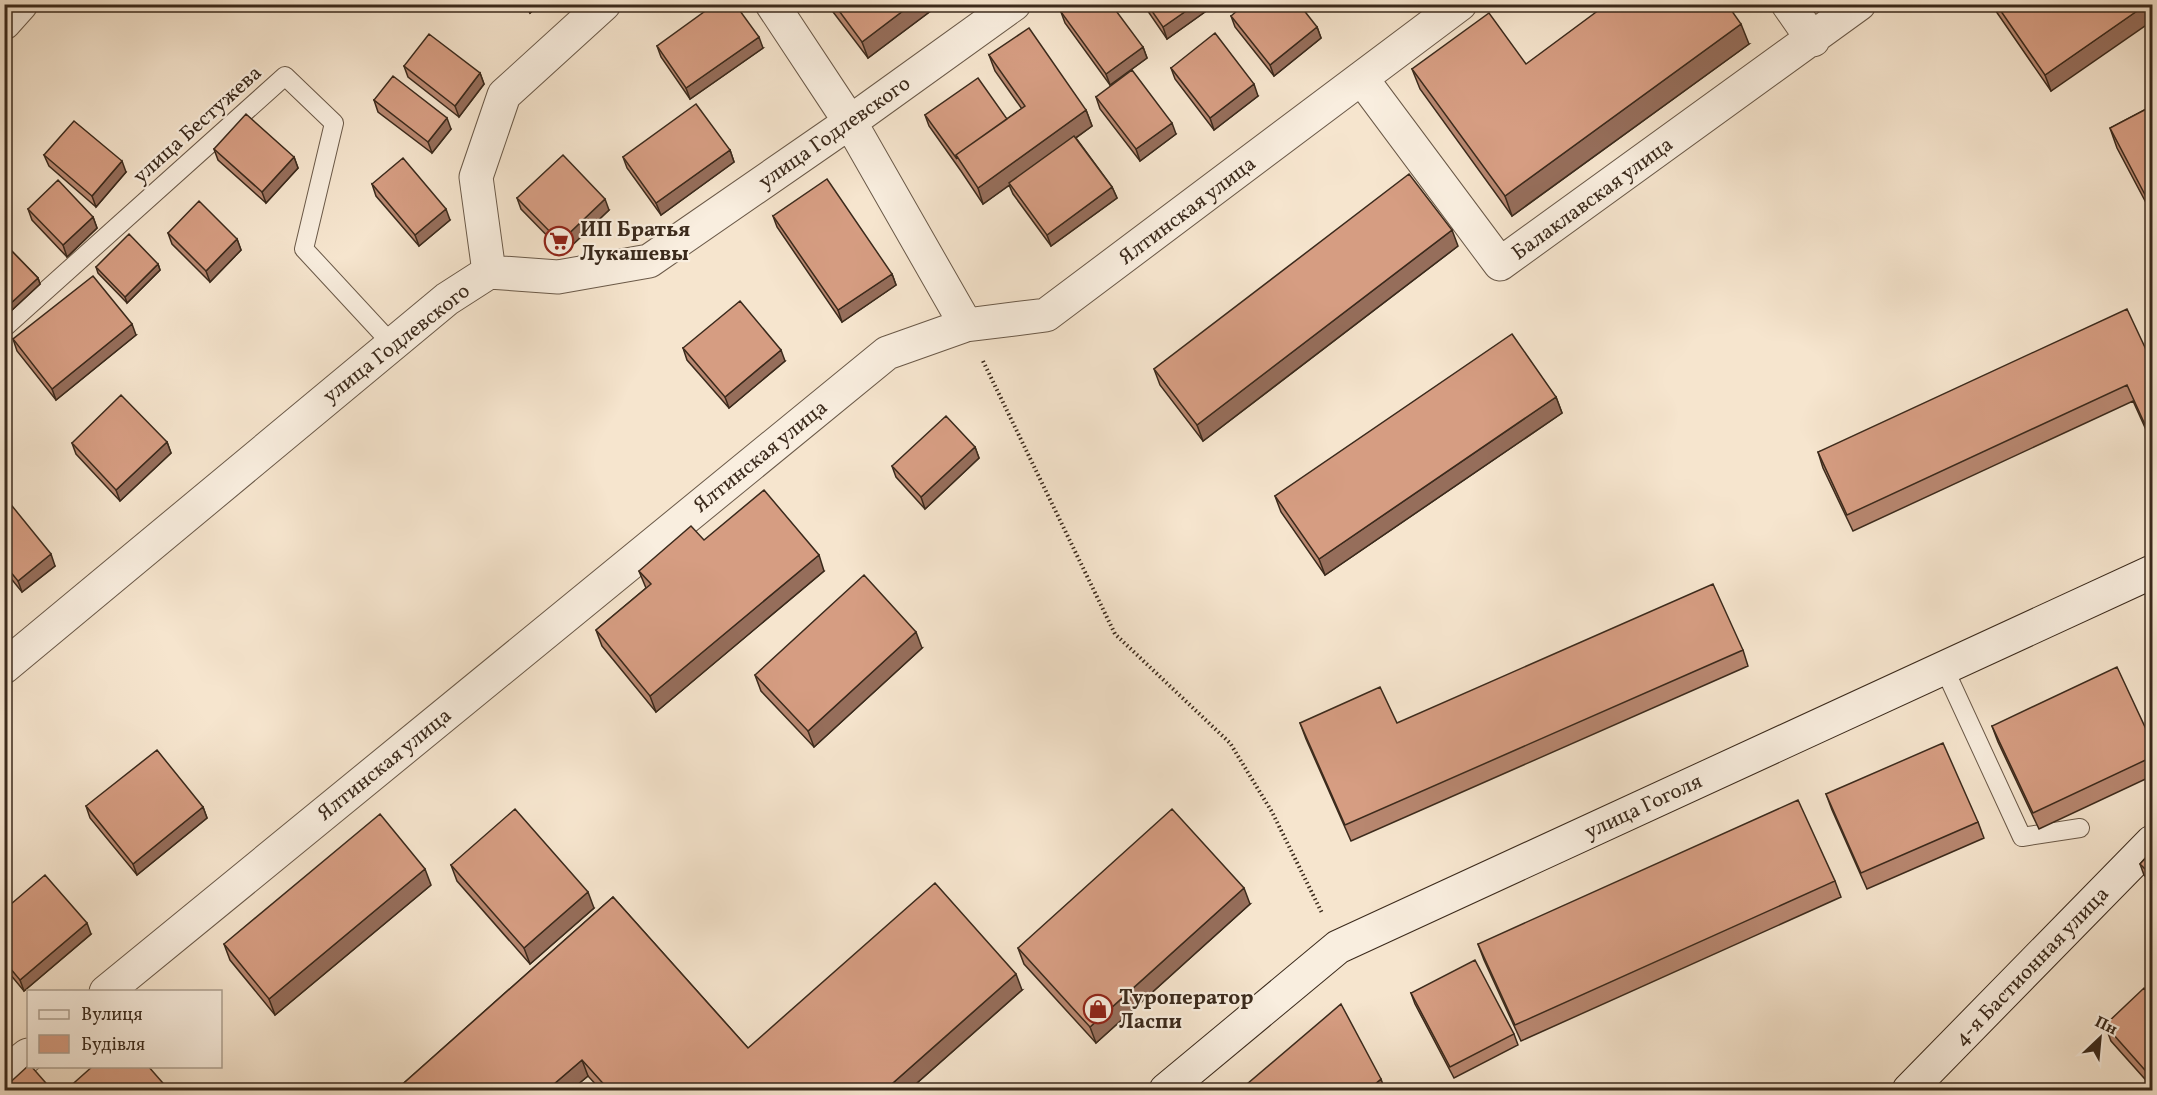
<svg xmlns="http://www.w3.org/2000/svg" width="2157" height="1095" font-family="Vollkorn,serif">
<rect width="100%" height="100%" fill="#f6e5ce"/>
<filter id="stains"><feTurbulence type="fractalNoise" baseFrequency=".00333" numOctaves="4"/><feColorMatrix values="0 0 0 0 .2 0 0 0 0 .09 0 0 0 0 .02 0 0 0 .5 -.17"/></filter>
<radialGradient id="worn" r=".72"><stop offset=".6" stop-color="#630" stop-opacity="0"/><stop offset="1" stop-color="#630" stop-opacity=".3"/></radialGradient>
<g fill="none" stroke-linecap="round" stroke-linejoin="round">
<g stroke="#6a5948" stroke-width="20">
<path id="service" d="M 4,328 L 285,76 L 334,123 L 304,249 L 392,344
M 1944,668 L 2022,837 L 2080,828"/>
</g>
<g stroke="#6a5948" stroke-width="35">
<path id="minor" d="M 772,4 L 850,122 L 966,325
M 1788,4 L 1813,40
M 4,23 L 21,4
M 1362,79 L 1500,264 L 1859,4
M 489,272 L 476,177 L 504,95 L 604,4
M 4,667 L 447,299 L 489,272 L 558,277 L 649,261 L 850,122 L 1014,4
M 106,992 L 887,353 L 966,325 L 1046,315 L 1460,4
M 4,1074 L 28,1055"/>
</g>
<g stroke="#3b2a1c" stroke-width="35">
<path id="secondary" d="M 1166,1090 L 1338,947 L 2152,572
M 1909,1090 L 2152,842"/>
</g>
<path stroke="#3b2a1c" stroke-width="4" stroke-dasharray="1.5 3" stroke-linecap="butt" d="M 983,361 L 1115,634 L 1230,743 L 1272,812 L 1322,913"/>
<use href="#service" stroke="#f9eedf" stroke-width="18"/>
<use href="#minor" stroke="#f9eedf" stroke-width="33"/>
<use href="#secondary" stroke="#f9eedf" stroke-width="33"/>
</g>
<path fill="#b88770" stroke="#3b2a1c" stroke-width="1.5" d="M 524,4 L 540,4 L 530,13 Z
M 827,4 L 940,4 L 868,58 Z
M 1143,4 L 1216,4 L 1167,39 Z
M 1991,4 L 2152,4 L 2051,91 Z
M 1061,12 L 1143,47 L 1147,58 L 1110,85 L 1065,23 Z
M 1231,16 L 1317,27 L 1321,38 L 1274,76 L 1235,27 Z
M 1749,44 L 1512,216 L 1420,89 L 1412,69 L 1526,64 Z
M 657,46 L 763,48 L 690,99 L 661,57 Z
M 989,55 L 1086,110 L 1092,126 L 1076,138 L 1112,187 L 1117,198 L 1051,246 L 1013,194 L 1009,185 L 983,204 L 961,171 L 929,126 L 925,115 L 1007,119 L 1022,109 L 995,71 Z
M 404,66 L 480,73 L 484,84 L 459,117 L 408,77 Z
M 1171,68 L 1258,96 L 1214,130 L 1175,79 Z
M 1096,97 L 1176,134 L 1140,161 L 1100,109 Z
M 374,100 L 451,129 L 432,153 L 378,112 Z
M 2152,106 L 2152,214 L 2117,148 L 2110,128 Z
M 214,149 L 294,157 L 298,168 L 266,203 L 218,160 Z
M 730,150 L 734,162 L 661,215 L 627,168 L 623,157 Z
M 44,155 L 126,172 L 96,207 L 49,166 Z
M 372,184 L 450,220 L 419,246 L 376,196 Z
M 517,198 L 609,210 L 564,253 L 521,209 Z
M 28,209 L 93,217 L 97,228 L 67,257 L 32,220 Z
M 773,216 L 892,274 L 896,285 L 842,322 L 777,227 Z
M 168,233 L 237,239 L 241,250 L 210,282 L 172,244 Z
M 4,243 L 38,278 L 40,284 L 11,311 L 4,304 Z
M 1458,246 L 1203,441 L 1160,385 L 1154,369 Z
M 158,264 L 160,270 L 127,303 L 98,273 L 96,267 Z
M 136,335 L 56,400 L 17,351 L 13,339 Z
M 683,348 L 785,361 L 729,408 L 687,360 Z
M 2152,357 L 2152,443 L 2133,401 L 1853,531 L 1823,468 L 1818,452 Z
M 1556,397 L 1562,413 L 1325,575 L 1281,512 L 1275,496 Z
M 167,442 L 171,453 L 120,501 L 76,454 L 72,443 Z
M 975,447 L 979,458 L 925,509 L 896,477 L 892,466 Z
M 4,496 L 55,566 L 22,592 L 4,570 Z
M 704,540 L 824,571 L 656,712 L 602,646 L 596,630 L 646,588 L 639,571 Z
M 922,648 L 814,747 L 761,691 L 755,675 Z
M 1743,650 L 1748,666 L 1351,841 L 1306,739 L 1300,723 L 1397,723 Z
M 1992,726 L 2152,742 L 2152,776 L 2039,829 L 1998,742 Z
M 1826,794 L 1978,822 L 1984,838 L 1867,889 L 1832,810 Z
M 86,806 L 203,807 L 207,818 L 137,875 L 90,818 Z
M 2152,851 L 2152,883 L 2144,875 L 2140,864 Z
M 451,865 L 594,908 L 530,964 L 457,881 Z
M 1835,881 L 1841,897 L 1521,1041 L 1484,960 L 1478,944 Z
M 431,885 L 275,1015 L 230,960 L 224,944 Z
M 613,897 L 748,1048 L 1022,990 L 909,1090 L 601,1090 L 588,1076 L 571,1090 L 396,1090 Z
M 1250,904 L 1096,1043 L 1024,964 L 1018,948 Z
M 4,910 L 91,934 L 24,991 L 4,967 Z
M 1411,993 L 1514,1034 L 1518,1045 L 1454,1078 L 1415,1004 Z
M 2152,998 L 2152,1087 L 2111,1041 L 2105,1025 Z"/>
<path fill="#966e5b" stroke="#3b2a1c" stroke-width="1.5" d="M 527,4 L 540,4 L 530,13 Z
M 912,4 L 940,4 L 868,58 L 862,42 Z
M 1196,4 L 1216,4 L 1167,39 L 1163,27 Z
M 2147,4 L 2152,4 L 2152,21 L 2051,91 L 2045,75 Z
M 1741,24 L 1749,44 L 1512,216 L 1505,196 Z
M 1317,27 L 1321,38 L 1274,76 L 1270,65 Z
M 759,37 L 763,48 L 690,99 L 686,88 Z
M 1143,47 L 1147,58 L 1110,85 L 1106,74 Z
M 480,73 L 484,84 L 459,117 L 455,106 Z
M 1254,84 L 1258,96 L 1214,130 L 1210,118 Z
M 1086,110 L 1092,126 L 983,204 L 978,188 Z
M 447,118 L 451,129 L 432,153 L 428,142 Z
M 1172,123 L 1176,134 L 1140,161 L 1136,149 Z
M 730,150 L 734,162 L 661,215 L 656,203 Z
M 294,157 L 298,168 L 266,203 L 262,192 Z
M 122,161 L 126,172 L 96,207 L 92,196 Z
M 1112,187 L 1117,198 L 1051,246 L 1047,235 Z
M 605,199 L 609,210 L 564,253 L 560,242 Z
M 446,209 L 450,220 L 419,246 L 415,235 Z
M 93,217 L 97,228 L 67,257 L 63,245 Z
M 1452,230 L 1458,246 L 1203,441 L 1197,425 Z
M 237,239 L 241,250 L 210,282 L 206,271 Z
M 158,264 L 160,270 L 127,303 L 125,297 Z
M 892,274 L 896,285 L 842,322 L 838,310 Z
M 38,278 L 40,284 L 11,311 L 9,305 Z
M 132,324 L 136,335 L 56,400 L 52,389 Z
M 781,350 L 785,361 L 729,408 L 725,397 Z
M 1556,397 L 1562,413 L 1325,575 L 1319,559 Z
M 167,442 L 171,453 L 120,501 L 116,490 Z
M 975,447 L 979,458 L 925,509 L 921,497 Z
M 51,554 L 55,566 L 22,592 L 18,581 Z
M 819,555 L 824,571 L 656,712 L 650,696 Z
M 916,632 L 922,648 L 814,747 L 808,731 Z
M 203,807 L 207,818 L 137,875 L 133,864 Z
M 425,869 L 431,885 L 275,1015 L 269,999 Z
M 1244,888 L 1250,904 L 1096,1043 L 1090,1027 Z
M 588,892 L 594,908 L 530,964 L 524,948 Z
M 87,923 L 91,934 L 24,991 L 20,980 Z
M 1016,974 L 1022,990 L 909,1090 L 885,1090 Z
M 582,1060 L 588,1076 L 571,1090 L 547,1090 Z
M 1381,1079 L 1385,1090 L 1368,1090 Z"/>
<path fill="#d69d82" stroke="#3b2a1c" stroke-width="1.5" d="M 715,4 L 735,4 L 759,37 L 686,88 L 657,46 Z
M 834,4 L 912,4 L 862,42 Z
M 1071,4 L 1111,4 L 1143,47 L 1106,74 L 1061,12 Z
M 1147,4 L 1196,4 L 1163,27 Z
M 1245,4 L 1299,4 L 1317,27 L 1270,65 L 1231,16 Z
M 1607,4 L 1727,4 L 1741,24 L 1505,196 L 1412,69 L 1489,13 L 1526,64 Z
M 1996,4 L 2147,4 L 2045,75 Z
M 1029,28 L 1086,110 L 978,188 L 956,155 L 1025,106 L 989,55 Z
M 1215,33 L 1254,84 L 1210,118 L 1171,68 Z
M 429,34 L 480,73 L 455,106 L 404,66 Z
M 1132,70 L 1172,123 L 1136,149 L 1096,97 Z
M 393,76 L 447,118 L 428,142 L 374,100 Z
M 978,78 L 1007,119 L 956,155 L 957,159 L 925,115 Z
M 696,104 L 730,150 L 656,203 L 623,157 Z
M 2152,106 L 2152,208 L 2110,128 Z
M 246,114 L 294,157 L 262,192 L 214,149 Z
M 74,121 L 122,161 L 92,196 L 44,155 Z
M 1074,136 L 1112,187 L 1047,235 L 1009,183 Z
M 563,155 L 605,199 L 560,242 L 517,198 Z
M 403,158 L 446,209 L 415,235 L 372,184 Z
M 1409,174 L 1452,230 L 1197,425 L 1154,369 Z
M 827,179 L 892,274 L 838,310 L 773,216 Z
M 58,180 L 93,217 L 63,245 L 28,209 Z
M 199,201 L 237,239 L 206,271 L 168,233 Z
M 129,234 L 158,264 L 125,297 L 96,267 Z
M 4,243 L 38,278 L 9,305 L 4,300 Z
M 93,276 L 132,324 L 52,389 L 13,339 Z
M 740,301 L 781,350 L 725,397 L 683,348 Z
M 2127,309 L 2150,358 L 2152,357 L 2152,440 L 2127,385 L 1847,515 L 1818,452 Z
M 1512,334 L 1556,397 L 1319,559 L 1275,496 Z
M 121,395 L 167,442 L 116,490 L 72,443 Z
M 946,416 L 975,447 L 921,497 L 892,466 Z
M 764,490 L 819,555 L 650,696 L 596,630 L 651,584 L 639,571 L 691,526 L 704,540 Z
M 4,496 L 51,554 L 18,581 L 4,564 Z
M 864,575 L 916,632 L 808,731 L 755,675 Z
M 1713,584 L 1743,650 L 1345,825 L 1300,723 L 1380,687 L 1397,723 Z
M 2117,667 L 2152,742 L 2152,757 L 2033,813 L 1992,726 Z
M 1943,743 L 1978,822 L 1861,873 L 1826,794 Z
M 157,750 L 203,807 L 133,864 L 86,806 Z
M 1798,800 L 1835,881 L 1515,1025 L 1478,944 Z
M 515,809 L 588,892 L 524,948 L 451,865 Z
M 1172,809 L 1244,888 L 1090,1027 L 1018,948 Z
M 380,814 L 425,869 L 269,999 L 224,944 Z
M 2152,851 L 2152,876 L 2140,864 Z
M 45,875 L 87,923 L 20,980 L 4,961 L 4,910 Z
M 935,883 L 1016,974 L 885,1090 L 609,1090 L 582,1060 L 547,1090 L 396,1090 L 613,897 L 748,1048 Z
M 1475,960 L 1514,1034 L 1450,1067 L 1411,993 Z
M 2144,988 L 2152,998 L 2152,1078 L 2105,1025 Z
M 1341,1004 L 1381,1079 L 1368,1090 L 1240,1090 Z
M 28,1066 L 31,1066 L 52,1090 L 4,1090 L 4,1088 Z
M 93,1066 L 148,1066 L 169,1090 L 66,1090 Z"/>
<defs>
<g id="supermarket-ring" transform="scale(1.5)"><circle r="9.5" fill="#f9eedf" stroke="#8f2418" stroke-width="1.5"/><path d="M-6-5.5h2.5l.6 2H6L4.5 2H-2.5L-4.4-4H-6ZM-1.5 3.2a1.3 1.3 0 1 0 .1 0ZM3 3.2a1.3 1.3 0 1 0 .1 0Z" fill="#8f2418"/></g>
<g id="shop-ring" transform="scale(1.5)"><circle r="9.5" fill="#f9eedf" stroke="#8f2418" stroke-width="1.5"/><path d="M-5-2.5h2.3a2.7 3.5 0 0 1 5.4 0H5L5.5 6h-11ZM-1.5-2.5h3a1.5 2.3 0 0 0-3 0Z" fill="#8f2418"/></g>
</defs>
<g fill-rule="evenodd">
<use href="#supermarket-ring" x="559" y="241"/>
<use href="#shop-ring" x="1098" y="1009"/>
</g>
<g text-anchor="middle" stroke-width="4.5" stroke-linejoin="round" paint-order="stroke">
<g font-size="21" fill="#3b2a1c" stroke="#f9eedf">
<text transform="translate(197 124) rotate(-42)" y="7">улица Бестужева</text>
<text transform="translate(834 132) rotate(-35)" y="7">улица Годлевского</text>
<text transform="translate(1592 198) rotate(-36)" y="7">Балаклавская улица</text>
<text transform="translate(1187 210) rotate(-37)" y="7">Ялтинская улица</text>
<text transform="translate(396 343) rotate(-38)" y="7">улица Годлевского</text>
<text transform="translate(760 456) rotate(-39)" y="7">Ялтинская улица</text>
<text transform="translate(384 764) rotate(-39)" y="7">Ялтинская улица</text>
<text transform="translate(1643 806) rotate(-25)" y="7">улица Гоголя</text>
<text transform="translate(2031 966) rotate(-46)" y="7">4-я Бастионная улица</text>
</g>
<g font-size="21" font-weight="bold" fill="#3b2a1c" stroke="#f9eedf" text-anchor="start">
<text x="580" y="236">ИП Братья<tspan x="580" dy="24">Лукашевы</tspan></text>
<text x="1119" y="1004">Туроператор<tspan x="1119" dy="24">Ласпи</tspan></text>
</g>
</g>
<rect width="2157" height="1095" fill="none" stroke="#f6e5ce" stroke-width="24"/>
<rect x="6" y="6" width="2145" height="1083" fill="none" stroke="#3b2a1c" stroke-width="3"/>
<rect x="12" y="12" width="2133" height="1071" fill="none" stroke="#3b2a1c" stroke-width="1.5"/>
<rect x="27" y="990" width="195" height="78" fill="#f9eedf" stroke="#ada091" stroke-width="1.5"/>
<rect x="39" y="1010" width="30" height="9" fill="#f9eedf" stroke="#ada091" stroke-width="1.5"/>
<text x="81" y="1020" font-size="18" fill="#3b2a1c">Вулиця</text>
<rect x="39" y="1035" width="30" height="18" fill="#d69d82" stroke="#ada091" stroke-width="1.5"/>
<text x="81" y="1050" font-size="18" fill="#3b2a1c">Будівля</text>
<g transform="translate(2100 1038) rotate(26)" stroke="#f9eedf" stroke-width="4.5" paint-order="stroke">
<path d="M0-4.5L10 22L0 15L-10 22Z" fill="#3b2a1c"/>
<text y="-9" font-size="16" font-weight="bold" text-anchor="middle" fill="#3b2a1c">Пн</text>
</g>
<rect width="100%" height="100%" filter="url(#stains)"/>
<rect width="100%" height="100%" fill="url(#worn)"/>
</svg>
